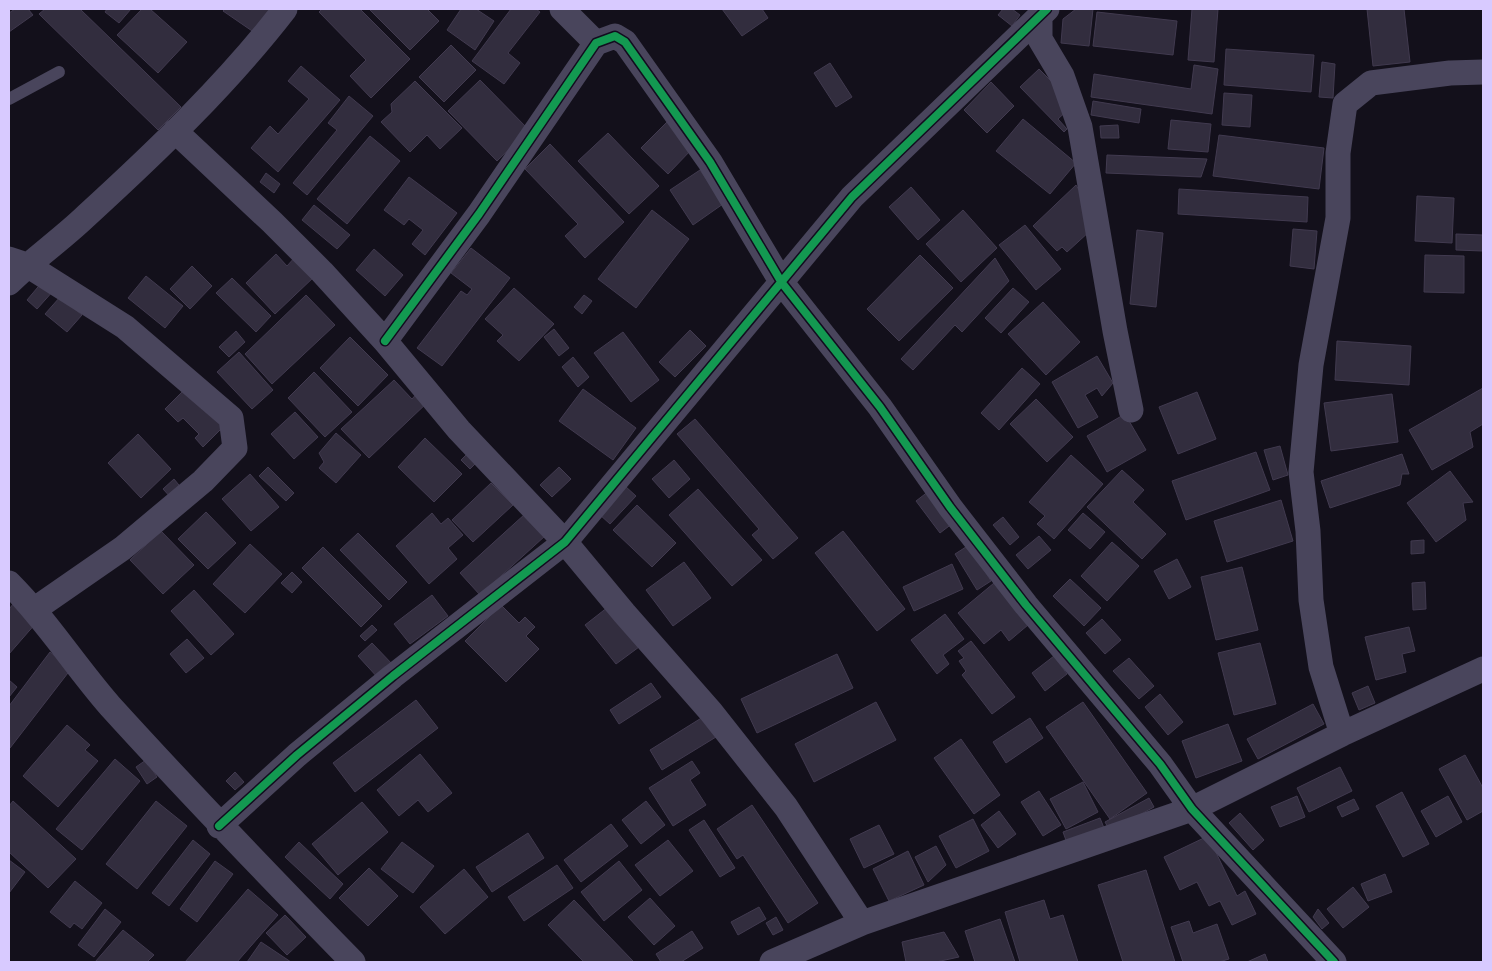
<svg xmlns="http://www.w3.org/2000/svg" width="1492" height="971" font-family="'Noto Sans',sans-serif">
<rect width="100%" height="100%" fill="#13101b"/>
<path fill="#322d3e" stroke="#413a4f" d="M 15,9 L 28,9 L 33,15 L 9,32 L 9,13 Z
M 45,9 L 80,9 L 181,107 L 158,130 L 39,14 Z
M 107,9 L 131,9 L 119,23 L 105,12 Z
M 142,9 L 150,9 L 187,42 L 158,73 L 117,35 Z
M 225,9 L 273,9 L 258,35 L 223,11 Z
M 322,9 L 360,9 L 410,59 L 371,98 L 350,76 L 366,60 L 319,12 Z
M 369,9 L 427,9 L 439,21 L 410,50 Z
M 461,9 L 476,9 L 494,21 L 475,50 L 447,30 Z
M 511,9 L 536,9 L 540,12 L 508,53 L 520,63 L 504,84 L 472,61 Z
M 722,9 L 762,9 L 768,18 L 742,36 Z
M 1003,9 L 1012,9 L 1020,15 L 1012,26 L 998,15 Z
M 1076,9 L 1093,9 L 1089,46 L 1061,43 L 1063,19 Z
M 1192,9 L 1218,9 L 1214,62 L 1188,60 Z
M 1367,9 L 1404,9 L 1410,62 L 1373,66 Z
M 1097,12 L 1177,21 L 1173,55 L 1093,46 Z
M 451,45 L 476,70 L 444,102 L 419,77 Z
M 1226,49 L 1314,55 L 1311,92 L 1224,85 Z
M 1322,62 L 1335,64 L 1333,98 L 1319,97 Z
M 830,63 L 852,97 L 836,107 L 814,73 Z
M 1194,65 L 1218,69 L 1212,114 L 1091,97 L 1094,74 L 1191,89 Z
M 301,66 L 340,100 L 278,172 L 251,148 L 270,126 L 278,134 L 309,99 L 288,81 Z
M 1039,69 L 1061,91 L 1070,108 L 1058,119 L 1067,129 L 1064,132 L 1020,87 Z
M 480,80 L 529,130 L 497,161 L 448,111 Z
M 415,81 L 462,128 L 440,149 L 427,135 L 410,152 L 381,122 L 392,112 L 391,104 Z
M 991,82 L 1014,106 L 987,133 L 964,110 Z
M 1224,93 L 1252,95 L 1250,127 L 1222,125 Z
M 349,96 L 373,116 L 307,195 L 293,183 L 337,130 L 328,123 Z
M 1093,101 L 1141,109 L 1139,123 L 1091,115 Z
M 1023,119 L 1076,163 L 1050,194 L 996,151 Z
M 1171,120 L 1211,124 L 1208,152 L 1168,149 Z
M 667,122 L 693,148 L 668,174 L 641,148 Z
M 1118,125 L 1119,138 L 1101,138 L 1100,126 Z
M 608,133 L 659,186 L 629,214 L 578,161 Z
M 1219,135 L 1324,148 L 1319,189 L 1213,176 Z
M 370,136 L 400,161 L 347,224 L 317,199 Z
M 550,144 L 624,222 L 585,258 L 565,236 L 578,224 L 525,169 Z
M 1107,155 L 1207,159 L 1201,177 L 1106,173 Z
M 700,170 L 723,204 L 693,225 L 670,190 Z
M 266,173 L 280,184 L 274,193 L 260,182 Z
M 409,177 L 457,213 L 425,255 L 412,244 L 423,230 L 409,219 L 404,225 L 384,210 Z
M 1076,185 L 1086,201 L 1090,231 L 1067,252 L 1062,247 L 1057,251 L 1033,226 Z
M 911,187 L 940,220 L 918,240 L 889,207 Z
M 1179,189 L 1308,197 L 1307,222 L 1178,214 Z
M 1417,196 L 1454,198 L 1452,243 L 1415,241 Z
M 314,205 L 350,235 L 337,249 L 302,220 Z
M 652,210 L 689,239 L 636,308 L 598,279 Z
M 963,210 L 997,248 L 961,282 L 926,244 Z
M 1025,225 L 1061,269 L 1036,290 L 999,245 Z
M 1293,229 L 1317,231 L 1314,269 L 1290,266 Z
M 1137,230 L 1163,233 L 1156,307 L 1130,304 Z
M 1456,234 L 1483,235 L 1483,251 L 1456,250 Z
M 471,248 L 510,278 L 442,366 L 417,348 L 461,291 L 467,295 L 472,289 L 451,273 Z
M 374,249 L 403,275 L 385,296 L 356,270 Z
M 276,254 L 287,266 L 296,256 L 315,276 L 275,314 L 246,283 Z
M 920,255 L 953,288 L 899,341 L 867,309 Z
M 1425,255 L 1464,256 L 1464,293 L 1424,292 Z
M 995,258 L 1009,281 L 962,332 L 955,325 L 913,370 L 901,359 Z
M 192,266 L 212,286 L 190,309 L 170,289 Z
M 146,276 L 183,306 L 165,328 L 128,298 Z
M 232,278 L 271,316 L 256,332 L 216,293 Z
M 43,281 L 54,290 L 37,309 L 27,300 Z
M 514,288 L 554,324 L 519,361 L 497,341 L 503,335 L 485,319 Z
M 1013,288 L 1029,302 L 1001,333 L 985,318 Z
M 306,295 L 335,325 L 272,384 L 245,354 Z
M 584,295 L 592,301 L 582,314 L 574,307 Z
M 60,297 L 82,315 L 67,332 L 45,314 Z
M 1043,302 L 1080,342 L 1046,375 L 1008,334 Z
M 554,329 L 569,348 L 559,356 L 544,337 Z
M 690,330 L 706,346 L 675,377 L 659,362 Z
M 236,331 L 245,342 L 229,357 L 219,347 Z
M 623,332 L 659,380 L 631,402 L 594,353 Z
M 350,337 L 388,375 L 358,406 L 320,368 Z
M 1337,341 L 1411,346 L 1409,385 L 1335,380 Z
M 239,352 L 273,390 L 252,409 L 217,372 Z
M 1097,356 L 1113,383 L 1102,396 L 1097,388 L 1085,395 L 1098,417 L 1078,428 L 1052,382 Z
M 573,357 L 589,377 L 578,387 L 562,367 Z
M 1022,368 L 1040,384 L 999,430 L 981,413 Z
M 314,372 L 352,412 L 325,437 L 288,398 Z
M 394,380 L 412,399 L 419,391 L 429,401 L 369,458 L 341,429 Z
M 1483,388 L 1483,424 L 1470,432 L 1473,447 L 1432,470 L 1409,430 Z
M 185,389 L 223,427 L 203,447 L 195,438 L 199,434 L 183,418 L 178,422 L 165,409 Z
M 583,389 L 636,428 L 613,460 L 559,421 Z
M 1197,392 L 1216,439 L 1178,454 L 1159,407 Z
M 1392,394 L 1398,442 L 1331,451 L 1324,403 Z
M 1036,399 L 1073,437 L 1047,462 L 1010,424 Z
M 295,412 L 318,437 L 294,459 L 271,434 Z
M 1125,414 L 1146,450 L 1107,472 L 1087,436 Z
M 695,419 L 798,538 L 773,559 L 752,535 L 759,529 L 677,434 Z
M 336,433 L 361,455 L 336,483 L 319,468 L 324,462 L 319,453 Z
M 138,434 L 171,469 L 141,498 L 108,463 Z
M 425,438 L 462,474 L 434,502 L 398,467 Z
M 1280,446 L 1288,475 L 1273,480 L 1264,450 Z
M 470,451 L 479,460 L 470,469 L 461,460 Z
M 1256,452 L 1270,490 L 1186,520 L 1172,481 Z
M 1402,454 L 1409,474 L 1402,474 L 1400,485 L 1330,508 L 1321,481 Z
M 1071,455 L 1103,484 L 1054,539 L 1037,524 L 1045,516 L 1029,502 Z
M 674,460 L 690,479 L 669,498 L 652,479 Z
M 268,467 L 294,493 L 286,501 L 259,476 Z
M 559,467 L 571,479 L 552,497 L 540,485 Z
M 1122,470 L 1144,490 L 1133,502 L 1166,534 L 1142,559 L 1087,507 Z
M 1450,471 L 1473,502 L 1463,503 L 1466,520 L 1436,542 L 1407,503 Z
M 250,474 L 279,507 L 251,531 L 222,499 Z
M 174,479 L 183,490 L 173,500 L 163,489 Z
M 491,483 L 513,505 L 473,542 L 452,520 Z
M 625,486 L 636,496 L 610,524 L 599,514 Z
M 698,489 L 762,560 L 732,586 L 669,515 Z
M 929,491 L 953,523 L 940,533 L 916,501 Z
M 1281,500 L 1293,541 L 1227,562 L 1214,521 Z
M 637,505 L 676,543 L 652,567 L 613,530 Z
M 206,512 L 236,543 L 208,569 L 178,539 Z
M 432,513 L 441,524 L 448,518 L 463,535 L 448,548 L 457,559 L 429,584 L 396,546 Z
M 1083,513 L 1105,532 L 1090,549 L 1068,530 Z
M 525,514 L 545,536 L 480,595 L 460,573 Z
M 1003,517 L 1019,537 L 1010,545 L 993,525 Z
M 161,531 L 194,565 L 163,594 L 130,560 Z
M 843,531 L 905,609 L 877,631 L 815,553 Z
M 358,533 L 407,582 L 389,600 L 340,550 Z
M 1039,536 L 1051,550 L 1028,569 L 1016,555 Z
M 1424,540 L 1424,553 L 1411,554 L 1411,541 Z
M 1112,542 L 1139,566 L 1107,601 L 1081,576 Z
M 250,544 L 282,574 L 245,613 L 213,584 Z
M 969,545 L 991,581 L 977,590 L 955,554 Z
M 323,547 L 382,606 L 361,627 L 302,568 Z
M 1177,559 L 1191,587 L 1169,599 L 1154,571 Z
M 684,562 L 711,598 L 673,626 L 646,590 Z
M 952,564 L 963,589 L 914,611 L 903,587 Z
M 1242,567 L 1258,630 L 1216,640 L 1201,577 Z
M 292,572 L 302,582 L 292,593 L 281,583 Z
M 1070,579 L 1101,608 L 1084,626 L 1053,596 Z
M 1425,582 L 1426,609 L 1413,610 L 1412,583 Z
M 994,583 L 1028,625 L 1009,641 L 1001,630 L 984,644 L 958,613 Z
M 194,590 L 234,634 L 211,655 L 171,611 Z
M 432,595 L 448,616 L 410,644 L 394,624 Z
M 14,603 L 36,623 L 9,654 L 9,609 Z
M 501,605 L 519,623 L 525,617 L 535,627 L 526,636 L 539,649 L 506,682 L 465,641 Z
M 608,607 L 639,647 L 616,664 L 585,625 Z
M 945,614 L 964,639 L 943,655 L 949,664 L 937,674 L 911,640 Z
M 1102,619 L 1121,640 L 1105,654 L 1086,633 Z
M 372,625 L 377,630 L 365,641 L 360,636 Z
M 1409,627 L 1415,651 L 1402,654 L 1406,672 L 1376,680 L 1365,637 Z
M 187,639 L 204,658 L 186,673 L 170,654 Z
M 971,641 L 1015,697 L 992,714 L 962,675 L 966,671 L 959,661 L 964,658 L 958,651 Z
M 372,643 L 394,666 L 379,679 L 358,656 Z
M 1260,643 L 1276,704 L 1234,715 L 1218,653 Z
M 50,652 L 71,669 L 10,748 L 9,706 Z
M 837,654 L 853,688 L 757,733 L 741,699 Z
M 1054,656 L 1067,674 L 1045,691 L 1032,673 Z
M 1129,658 L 1154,686 L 1139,699 L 1113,671 Z
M 9,680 L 17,687 L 9,697 Z
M 651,683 L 661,697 L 619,724 L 610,710 Z
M 1368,686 L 1375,703 L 1359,710 L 1352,693 Z
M 1160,694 L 1183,722 L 1168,735 L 1145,707 Z
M 416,700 L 438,728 L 355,792 L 333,763 Z
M 876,702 L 896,740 L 814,782 L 795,744 Z
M 1083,702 L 1147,793 L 1110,819 L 1046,727 Z
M 1313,704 L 1324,724 L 1258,759 L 1247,739 Z
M 703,717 L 716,737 L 662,770 L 650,750 Z
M 1030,718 L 1043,738 L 1006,763 L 993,742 Z
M 1228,724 L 1242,761 L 1196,778 L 1182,741 Z
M 67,725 L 90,745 L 85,750 L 98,761 L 58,807 L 23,776 Z
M 961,739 L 1000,795 L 974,814 L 934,758 Z
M 420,754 L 452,793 L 428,812 L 418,800 L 399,816 L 377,790 Z
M 1465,755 L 1483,788 L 1483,811 L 1467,820 L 1439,769 Z
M 115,759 L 140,781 L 82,850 L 56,829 Z
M 146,760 L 157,777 L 147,784 L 136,767 Z
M 692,761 L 700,773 L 690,780 L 706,805 L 673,826 L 649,788 Z
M 1340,767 L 1352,791 L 1309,812 L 1297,788 Z
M 235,772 L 244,782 L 235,790 L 226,781 Z
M 1083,782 L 1098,812 L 1066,829 L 1050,799 Z
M 1039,791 L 1061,825 L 1043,836 L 1021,802 Z
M 1402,792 L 1429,844 L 1403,857 L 1376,806 Z
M 1297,796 L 1305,817 L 1280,827 L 1271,807 Z
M 1448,796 L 1462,822 L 1436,837 L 1421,811 Z
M 1149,798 L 1154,807 L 1110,831 L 1105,822 Z
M 1354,799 L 1359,809 L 1342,817 L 1337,807 Z
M 13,801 L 76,859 L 48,888 L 9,852 L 9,806 Z
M 156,801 L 187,826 L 137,889 L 106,864 Z
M 646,801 L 665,825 L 641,844 L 622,820 Z
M 362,802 L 388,832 L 338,875 L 312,844 Z
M 752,805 L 818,903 L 788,923 L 743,855 L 737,859 L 717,829 Z
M 999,811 L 1016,834 L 998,848 L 981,825 Z
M 1240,813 L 1264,840 L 1253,850 L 1229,823 Z
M 1100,818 L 1104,828 L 1067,843 L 1063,832 Z
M 973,819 L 989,851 L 956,868 L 939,836 Z
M 704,820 L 735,868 L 720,877 L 689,830 Z
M 611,824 L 628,846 L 581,882 L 564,860 Z
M 879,825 L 894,854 L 864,868 L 850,839 Z
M 528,833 L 544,858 L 492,892 L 476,867 Z
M 1208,836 L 1237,896 L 1245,891 L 1256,914 L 1232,925 L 1220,901 L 1209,906 L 1197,882 L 1180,890 L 1164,857 Z
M 193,840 L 210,854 L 169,906 L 152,893 Z
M 668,840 L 693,871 L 660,896 L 635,865 Z
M 299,842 L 343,884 L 330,899 L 285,857 Z
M 402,842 L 434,866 L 413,893 L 381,869 Z
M 936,846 L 946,865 L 928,882 L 915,857 Z
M 908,851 L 924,885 L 889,901 L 873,869 Z
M 9,860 L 25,872 L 9,893 Z
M 215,861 L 233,874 L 197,922 L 180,909 Z
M 619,861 L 642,890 L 604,921 L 581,892 Z
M 557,865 L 573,888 L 524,921 L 508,897 Z
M 369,868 L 398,896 L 368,926 L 339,898 Z
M 464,869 L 488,897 L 445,934 L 420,907 Z
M 1146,870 L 1175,962 L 1123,962 L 1098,885 Z
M 1385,874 L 1392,892 L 1368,901 L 1361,884 Z
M 75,881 L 102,903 L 82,929 L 74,923 L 70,928 L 50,912 Z
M 1353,887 L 1369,907 L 1343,928 L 1327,909 Z
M 248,889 L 278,915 L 237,962 L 185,962 Z
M 650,898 L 675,926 L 654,945 L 628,917 Z
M 574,900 L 633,961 L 632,962 L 584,962 L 548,925 Z
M 1044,900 L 1050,919 L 1063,915 L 1078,962 L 1020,962 L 1005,912 Z
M 759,907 L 766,919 L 738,935 L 731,922 Z
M 105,909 L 121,922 L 94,957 L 78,945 Z
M 1318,909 L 1329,923 L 1322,929 L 1313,917 Z
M 285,915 L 306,937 L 287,955 L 266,933 Z
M 776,917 L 783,930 L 773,935 L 766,923 Z
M 1000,919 L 1015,962 L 975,962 L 965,931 Z
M 1189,921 L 1193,933 L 1217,924 L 1229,959 L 1219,962 L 1183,962 L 1171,927 Z
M 123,930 L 154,955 L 147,962 L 95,962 Z
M 692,931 L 703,948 L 681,962 L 661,962 L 656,954 Z
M 944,932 L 959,957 L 936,962 L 906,962 L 902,942 Z
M 261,942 L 291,962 L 247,962 Z
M 1265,954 L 1268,962 L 1247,962 Z"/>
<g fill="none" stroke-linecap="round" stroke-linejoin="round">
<path stroke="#49455c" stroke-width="12" d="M 9,99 L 59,72"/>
<path stroke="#49455c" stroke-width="25" d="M 562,9 L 596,43
M 1040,15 L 1040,39 L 1062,76 L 1080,127 L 1115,331 L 1131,410
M 175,131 L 272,222 L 322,272 L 385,341 L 459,430 L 565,542 L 624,613 L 711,712 L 786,807 L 862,923
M 9,259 L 27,265 L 125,327 L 231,418 L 235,448 L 203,481 L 123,548 L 35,609
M 9,283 C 33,259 61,240 86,216 C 157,151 227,84 285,9
M 385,341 L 479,214 L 596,43 L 615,36 L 625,42 L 710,162 L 782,283 L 880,407 L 950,507 L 1026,605 L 1160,764 L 1192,809 L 1334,962
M 9,583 C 47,621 75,666 110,706 C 189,793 271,878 353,962
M 1342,734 L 1321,667 L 1311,600 L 1308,531 L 1301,472 L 1311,365 L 1338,218 L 1338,153 L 1345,104 L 1371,83 L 1450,73 L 1483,72
M 219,826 L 297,755 L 393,676 L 565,542 L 852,197 L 1047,9
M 772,962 L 862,923 L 1192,809 L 1342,734 L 1483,669"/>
<g stroke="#120c1f" stroke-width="11">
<path id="cycleway" d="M 385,341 L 479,214 L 596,43 L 615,36 L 625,42 L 710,162 L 782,283 L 880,407 L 950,507 L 1026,605 L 1160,764 L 1192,809 L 1334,962
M 219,826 L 297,755 L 393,676 L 565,542 L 852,197 L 1047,9"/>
</g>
<use href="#cycleway" stroke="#139951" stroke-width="8"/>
</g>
<rect width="1492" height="971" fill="none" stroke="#d8caff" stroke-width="20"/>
</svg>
